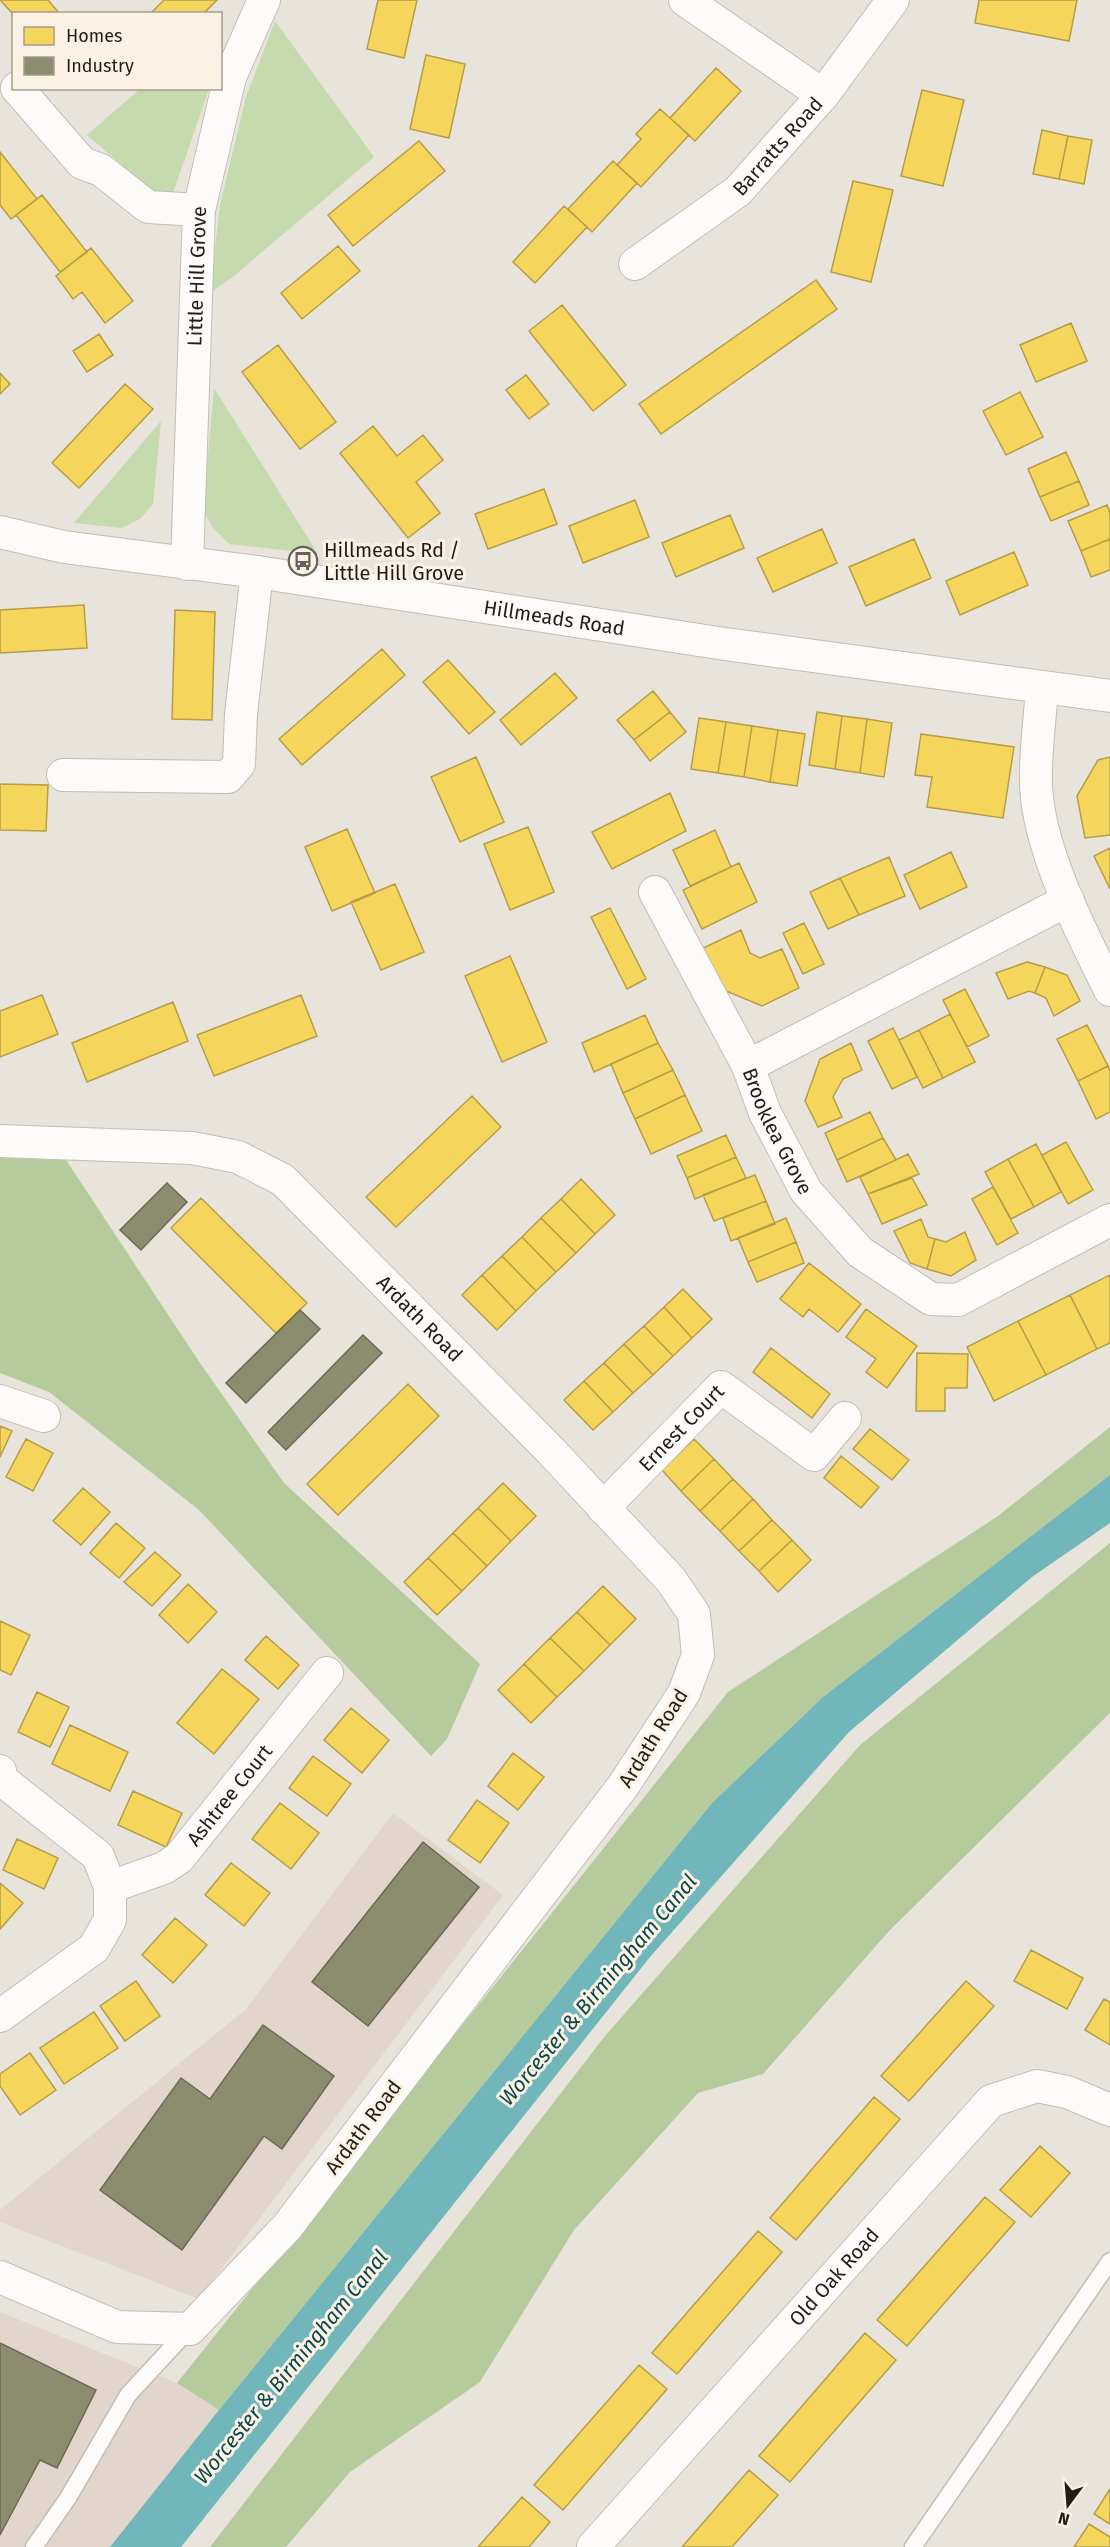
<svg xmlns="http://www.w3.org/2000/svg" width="1110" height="2547" font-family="'Fira Sans',sans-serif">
<rect width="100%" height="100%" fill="#e8e4dc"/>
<path fill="#e2d5cb" d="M 393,1813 L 503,1895 L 199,2299 L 0,2222 L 0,2210 L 246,2009 Z
M 0,2312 L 177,2383 L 219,2410 L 110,2547 L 0,2547 Z"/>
<path fill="#c5daad" d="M 275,21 L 374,157 L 234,276 L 210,293 L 220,205 L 246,97 Z
M 140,89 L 209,89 L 172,196 L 154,192 L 87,135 Z
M 214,388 L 318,554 L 229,544 L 213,528 L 203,510 Z
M 161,421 L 153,504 L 140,519 L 122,528 L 74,523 Z"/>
<path fill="#b5cb9c" d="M 0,1158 L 66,1160 L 198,1360 L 284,1483 L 480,1664 L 447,1739 L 431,1756 L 199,1510 L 49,1392 L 0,1373 Z
M 1110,1427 L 1110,1475 L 823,1697 L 712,1803 L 219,2410 L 177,2383 L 728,1692 L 998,1516 Z
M 1110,1543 L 1110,1713 L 890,1930 L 763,2074 L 698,2093 L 574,2230 L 480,2382 L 350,2472 L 286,2547 L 210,2547 L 605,2036 L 860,1745 Z"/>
<path fill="#71b6ba" d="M 1110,1475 L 1110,1523 L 1032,1577 L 849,1732 L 650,1957 L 181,2547 L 110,2547 L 219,2410 L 712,1803 L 823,1697 Z"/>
<path fill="#f6d55c" stroke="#b69e47" stroke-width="1.5" d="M 0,0 L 48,0 L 60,14 L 14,15 Z
M 164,0 L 217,0 L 203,14 L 150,14 Z
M 378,0 L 417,0 L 404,58 L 367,49 Z
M 979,0 L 1077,0 L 1069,41 L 975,23 Z
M 426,55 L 465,64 L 449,138 L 410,129 Z
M 716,68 L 741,91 L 695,141 L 670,118 Z
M 922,90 L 964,100 L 943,186 L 901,176 Z
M 660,109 L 689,135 L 641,187 L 617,165 L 641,139 L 636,134 Z
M 1042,130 L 1068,136 L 1059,179 L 1033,174 Z
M 1068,136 L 1092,140 L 1084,184 L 1059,179 Z
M 419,141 L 445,171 L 353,246 L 328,215 Z
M 0,152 L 37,199 L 11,219 L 0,205 Z
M 613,161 L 637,183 L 592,232 L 568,209 Z
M 853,181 L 893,190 L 871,282 L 831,272 Z
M 42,195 L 87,252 L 60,272 L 16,215 Z
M 564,206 L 587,227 L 535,283 L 513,262 Z
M 338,246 L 360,271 L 302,319 L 281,293 Z
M 91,248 L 133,301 L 105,323 L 82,292 L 73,299 L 56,276 Z
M 816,280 L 837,309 L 661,434 L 639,404 Z
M 562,305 L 626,385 L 593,411 L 529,331 Z
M 1071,323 L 1087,361 L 1036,382 L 1020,345 Z
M 99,334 L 113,355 L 87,372 L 73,351 Z
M 278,345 L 336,422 L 300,449 L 242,372 Z
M 0,373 L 10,384 L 0,394 Z
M 526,375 L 549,404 L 529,419 L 506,390 Z
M 125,384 L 153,409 L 79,488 L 52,463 Z
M 1020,392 L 1043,437 L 1006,455 L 983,411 Z
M 373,426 L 397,456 L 423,435 L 443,460 L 416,482 L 440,513 L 408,538 L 340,453 Z
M 1066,452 L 1079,481 L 1040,497 L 1028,469 Z
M 1079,481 L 1089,505 L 1051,521 L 1040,497 Z
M 544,489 L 557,524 L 488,549 L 475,514 Z
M 635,500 L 649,537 L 583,563 L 569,526 Z
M 1107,505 L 1110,513 L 1110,539 L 1081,551 L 1068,521 Z
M 730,515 L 744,548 L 676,577 L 662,543 Z
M 822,529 L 837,563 L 773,592 L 757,558 Z
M 914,539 L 931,578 L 866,606 L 849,567 Z
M 1110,539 L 1110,570 L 1091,577 L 1081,551 Z
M 1014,552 L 1028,585 L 960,615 L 946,581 Z
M 84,605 L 87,648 L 0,653 L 0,610 Z
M 175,610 L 215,612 L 212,720 L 172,719 Z
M 382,649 L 405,675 L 302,765 L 279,739 Z
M 448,660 L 495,712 L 469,734 L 423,682 Z
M 555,673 L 577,698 L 521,745 L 500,720 Z
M 653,691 L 670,712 L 634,740 L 617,720 Z
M 670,712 L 686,732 L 650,761 L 634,740 Z
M 817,712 L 842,716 L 835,769 L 809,765 Z
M 842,716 L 867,719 L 860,773 L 835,769 Z
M 699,718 L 726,722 L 718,773 L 691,769 Z
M 867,719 L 892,723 L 884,777 L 860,773 Z
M 726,722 L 752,726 L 744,777 L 718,773 Z
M 752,726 L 778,730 L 770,782 L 744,777 Z
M 778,730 L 805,734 L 797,786 L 770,782 Z
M 921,734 L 1014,747 L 1003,818 L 927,807 L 932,777 L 915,775 Z
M 476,757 L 504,822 L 460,842 L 431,777 Z
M 1110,757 L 1110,835 L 1085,838 L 1077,796 L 1098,760 Z
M 0,784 L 48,785 L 46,831 L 0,830 Z
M 670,793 L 686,831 L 612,869 L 592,832 Z
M 528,827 L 554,892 L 510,910 L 484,844 Z
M 347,829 L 375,893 L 332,911 L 305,847 Z
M 715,830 L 731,867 L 690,886 L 673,850 Z
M 1110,848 L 1110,889 L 1094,856 Z
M 951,852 L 967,887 L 920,909 L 904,875 Z
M 889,857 L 905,896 L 859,915 L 840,878 Z
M 739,863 L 757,902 L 702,929 L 683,890 Z
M 840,878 L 859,915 L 828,929 L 810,892 Z
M 395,884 L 424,952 L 381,970 L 351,902 Z
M 610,908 L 646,979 L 627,989 L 591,917 Z
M 804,923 L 824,964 L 803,974 L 783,933 Z
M 741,930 L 750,953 L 760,958 L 782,949 L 799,988 L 762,1006 L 719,988 L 699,950 Z
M 510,956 L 547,1042 L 502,1062 L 465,976 Z
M 1027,962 L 1045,967 L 1035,993 L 1029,991 L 1008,999 L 996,973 Z
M 1045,967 L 1067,975 L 1080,1001 L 1054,1016 L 1046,998 L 1035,993 Z
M 965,989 L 989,1036 L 967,1047 L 943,1000 Z
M 42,995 L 58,1034 L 0,1057 L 0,1011 Z
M 301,995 L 317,1036 L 214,1076 L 197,1035 Z
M 173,1002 L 188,1041 L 87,1082 L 72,1043 Z
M 950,1014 L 975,1062 L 943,1078 L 919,1030 Z
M 645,1015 L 658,1043 L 594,1072 L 582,1043 Z
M 1087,1025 L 1108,1066 L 1078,1081 L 1057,1039 Z
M 893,1028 L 917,1077 L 892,1089 L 868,1041 Z
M 919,1030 L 943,1078 L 923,1088 L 899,1040 Z
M 658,1043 L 673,1070 L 623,1093 L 611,1064 Z
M 851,1043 L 862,1070 L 843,1079 L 833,1097 L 842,1117 L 818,1127 L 805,1101 L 820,1059 Z
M 1108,1066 L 1110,1071 L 1110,1112 L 1096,1119 L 1078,1081 Z
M 673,1070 L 685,1095 L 635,1119 L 623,1093 Z
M 685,1095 L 702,1131 L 651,1154 L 635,1119 Z
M 472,1096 L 501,1127 L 396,1227 L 366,1197 Z
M 870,1112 L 883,1138 L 837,1160 L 825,1133 Z
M 726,1135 L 736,1157 L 687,1178 L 677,1156 Z
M 883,1138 L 896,1160 L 847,1182 L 837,1160 Z
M 1066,1142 L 1093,1190 L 1068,1204 L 1042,1155 Z
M 1036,1144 L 1061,1192 L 1034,1207 L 1008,1159 Z
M 908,1154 L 919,1174 L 868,1194 L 860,1177 Z
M 736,1157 L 746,1178 L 695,1199 L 687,1178 Z
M 1008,1159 L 1034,1207 L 1011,1219 L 985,1172 Z
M 755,1175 L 766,1201 L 714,1221 L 703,1195 Z
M 912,1178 L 927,1205 L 882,1224 L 868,1194 Z
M 581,1179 L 615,1215 L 595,1234 L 561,1199 Z
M 993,1187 L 1018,1233 L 997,1245 L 972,1199 Z
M 201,1198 L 307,1303 L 276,1333 L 171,1228 Z
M 561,1199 L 595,1234 L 576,1253 L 541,1218 Z
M 766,1201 L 775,1224 L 731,1241 L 723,1218 Z
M 541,1218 L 576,1253 L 556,1272 L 522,1237 Z
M 786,1218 L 796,1242 L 748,1262 L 738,1238 Z
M 921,1219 L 928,1237 L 935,1239 L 927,1269 L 910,1263 L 894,1231 Z
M 965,1232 L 976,1260 L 951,1276 L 927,1269 L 935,1239 L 946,1242 Z
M 522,1237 L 556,1272 L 536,1291 L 502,1256 Z
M 796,1242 L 804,1263 L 757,1282 L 748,1262 Z
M 502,1256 L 536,1291 L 516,1311 L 482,1275 Z
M 809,1263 L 861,1304 L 838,1332 L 809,1309 L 803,1317 L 780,1299 Z
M 482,1275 L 516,1311 L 497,1330 L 462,1295 Z
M 1110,1275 L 1110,1343 L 1097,1349 L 1070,1295 Z
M 683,1289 L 712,1319 L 692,1338 L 664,1307 Z
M 1070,1295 L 1097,1349 L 1046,1375 L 1018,1321 Z
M 664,1307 L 692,1338 L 673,1356 L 644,1326 Z
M 866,1309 L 917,1346 L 887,1388 L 866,1372 L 876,1359 L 846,1337 Z
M 1018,1321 L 1046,1375 L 994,1401 L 967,1347 Z
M 644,1326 L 673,1356 L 653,1375 L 624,1344 Z
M 624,1344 L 653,1375 L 633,1393 L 604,1363 Z
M 771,1348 L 830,1394 L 812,1418 L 753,1372 Z
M 917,1353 L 968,1354 L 967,1388 L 945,1388 L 945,1411 L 916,1411 Z
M 604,1363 L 633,1393 L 613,1412 L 584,1381 Z
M 584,1381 L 613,1412 L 593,1430 L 564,1400 Z
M 408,1384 L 439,1416 L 338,1515 L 307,1484 Z
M 0,1426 L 12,1431 L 0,1457 Z
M 870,1429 L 909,1460 L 892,1480 L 853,1449 Z
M 26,1439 L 53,1453 L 33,1491 L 6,1477 Z
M 694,1439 L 714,1459 L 681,1491 L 662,1470 Z
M 841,1456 L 879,1487 L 861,1508 L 824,1478 Z
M 714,1459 L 733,1479 L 700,1511 L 681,1491 Z
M 733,1479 L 753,1499 L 720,1531 L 700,1511 Z
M 503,1483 L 536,1516 L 511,1541 L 478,1508 Z
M 83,1488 L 110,1512 L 81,1545 L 53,1521 Z
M 753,1499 L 772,1520 L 739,1551 L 720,1531 Z
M 478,1508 L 511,1541 L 487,1566 L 453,1533 Z
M 772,1520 L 792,1540 L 759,1571 L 739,1551 Z
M 116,1523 L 145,1548 L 119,1578 L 90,1553 Z
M 453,1533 L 487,1566 L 462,1591 L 428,1558 Z
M 792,1540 L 811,1560 L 778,1592 L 759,1571 Z
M 155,1552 L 181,1575 L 152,1606 L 124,1582 Z
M 428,1558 L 462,1591 L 437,1615 L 404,1582 Z
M 188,1584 L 217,1612 L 188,1643 L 159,1615 Z
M 603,1586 L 636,1619 L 610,1645 L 577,1612 Z
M 577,1612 L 610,1645 L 584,1671 L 550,1638 Z
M 0,1621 L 30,1635 L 11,1675 L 0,1670 Z
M 266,1636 L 299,1665 L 278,1689 L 245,1660 Z
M 550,1638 L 584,1671 L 557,1697 L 524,1664 Z
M 524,1664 L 557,1697 L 531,1723 L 498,1690 Z
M 222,1669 L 259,1699 L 214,1754 L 177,1723 Z
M 37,1692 L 69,1707 L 50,1747 L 18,1732 Z
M 351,1708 L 389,1740 L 362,1773 L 324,1740 Z
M 70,1725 L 128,1752 L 110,1791 L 52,1764 Z
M 513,1753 L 544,1777 L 518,1810 L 488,1786 Z
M 313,1756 L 351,1784 L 327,1816 L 289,1788 Z
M 133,1791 L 182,1813 L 166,1847 L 118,1825 Z
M 477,1800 L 509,1823 L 480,1863 L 448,1840 Z
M 280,1803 L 319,1833 L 291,1869 L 252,1839 Z
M 17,1839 L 58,1858 L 44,1889 L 3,1870 Z
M 231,1863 L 270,1893 L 244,1926 L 205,1895 Z
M 0,1883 L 23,1903 L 0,1929 Z
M 175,1918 L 207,1945 L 173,1983 L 142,1955 Z
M 1031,1950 L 1083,1978 L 1067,2009 L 1014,1981 Z
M 136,1981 L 160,2016 L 125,2041 L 100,2006 Z
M 966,1981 L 994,2006 L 909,2101 L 881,2076 Z
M 1104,1999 L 1110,2002 L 1110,2045 L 1085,2030 Z
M 94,2012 L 118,2048 L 64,2084 L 40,2048 Z
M 30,2053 L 56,2090 L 20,2115 L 0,2086 L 0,2074 Z
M 874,2097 L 900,2119 L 796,2240 L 770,2218 Z
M 1040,2146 L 1070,2173 L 1031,2217 L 1000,2190 Z
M 985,2197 L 1015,2222 L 907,2346 L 877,2320 Z
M 758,2231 L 782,2252 L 677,2374 L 652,2353 Z
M 865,2333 L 896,2360 L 790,2482 L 759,2456 Z
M 639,2365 L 667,2389 L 563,2510 L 534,2485 Z
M 749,2470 L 778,2495 L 732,2547 L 682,2547 Z
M 1110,2489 L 1110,2524 L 1094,2514 Z
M 522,2497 L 550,2522 L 529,2547 L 478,2547 Z
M 1089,2524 L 1110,2537 L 1110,2547 L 1074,2547 Z"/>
<path fill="#8c8c6e" stroke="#6c6a54" stroke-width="1.5" d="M 167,1183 L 187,1202 L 141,1250 L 120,1230 Z
M 300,1310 L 320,1329 L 246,1403 L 226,1383 Z
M 363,1335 L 382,1353 L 286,1450 L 268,1432 Z
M 423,1842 L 479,1887 L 368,2026 L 312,1982 Z
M 263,2025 L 334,2076 L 282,2149 L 264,2136 L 182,2250 L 100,2190 L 181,2078 L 210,2099 Z
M 0,2343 L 96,2390 L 57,2468 L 40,2460 L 0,2535 Z"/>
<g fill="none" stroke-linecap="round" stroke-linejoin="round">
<g stroke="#c1bdb7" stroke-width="19">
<path id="lane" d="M 34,2547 L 68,2498 L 128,2395 L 189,2329
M 913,2547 L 1110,2261"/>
</g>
<g stroke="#c1bdb7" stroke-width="34">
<g id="street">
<path d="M 685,0 L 823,95"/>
<path d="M 17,88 L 82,163 L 101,170 L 148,207 L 199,210"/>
<path id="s1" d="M 635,264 L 738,191 L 823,95 L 893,0"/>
<path id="s2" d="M 0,532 L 64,547 L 257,572 L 725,644 L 1110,696"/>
<path id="s3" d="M 187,564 L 199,210 L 230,77 L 264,0"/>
<path d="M 1042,688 C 1040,720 1035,753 1036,784 C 1038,849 1081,932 1110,990"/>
<path d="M 63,775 L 228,777 L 239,764 L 241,714 L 257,572"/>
<path d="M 655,892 L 748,1066"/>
<path id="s4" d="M 1068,900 L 748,1066 L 765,1113 L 806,1191 L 860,1252 L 931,1299 L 958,1300 L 1110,1220"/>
<path id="s5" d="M 0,1141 L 192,1148 L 238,1157 L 283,1180 L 551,1451 L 671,1580 L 694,1614 L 698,1655 L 684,1693 L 623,1786 L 287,2227 L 190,2329 L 117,2327 L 0,2277"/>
<path d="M 0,1401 L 44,1416"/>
<path id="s6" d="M 603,1508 L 721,1387 L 814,1455 L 845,1418"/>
<path d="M 0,1771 L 2,1780 L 98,1856 L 110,1887 L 110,1920 L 94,1948 L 0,2016"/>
<path id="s7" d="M 110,1887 L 164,1868 L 179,1858 L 327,1673"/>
<path id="s8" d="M 593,2547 L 991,2101 L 1037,2086 L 1067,2092 L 1110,2110"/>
</g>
</g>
<use href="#lane" stroke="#fcfbfa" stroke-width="16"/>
<use href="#street" stroke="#fcfbfa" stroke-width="32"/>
</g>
<defs>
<g id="bus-ring" transform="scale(1.5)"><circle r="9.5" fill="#fcf2e3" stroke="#66625c" stroke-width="1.5"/><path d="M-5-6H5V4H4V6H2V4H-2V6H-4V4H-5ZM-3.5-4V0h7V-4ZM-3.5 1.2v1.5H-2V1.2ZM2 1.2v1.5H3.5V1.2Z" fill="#66625c"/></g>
</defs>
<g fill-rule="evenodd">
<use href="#bus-ring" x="303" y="561"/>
</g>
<g text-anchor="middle" stroke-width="6" stroke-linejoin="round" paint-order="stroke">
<g font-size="20" fill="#201c17" stroke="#fcf2e3">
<text dy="7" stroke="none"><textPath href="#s1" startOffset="186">Barratts Road</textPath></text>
<text dy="7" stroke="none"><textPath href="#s3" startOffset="288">Little Hill Grove</textPath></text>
<text dy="7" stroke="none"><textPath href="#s2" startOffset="561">Hillmeads Road</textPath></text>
<text dy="7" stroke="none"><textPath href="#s4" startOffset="432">Brooklea Grove</textPath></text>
<text dy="7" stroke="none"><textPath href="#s5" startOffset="484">Ardath Road</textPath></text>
<text dy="7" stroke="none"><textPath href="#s6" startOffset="112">Ernest Court</textPath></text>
<text transform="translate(653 1738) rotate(-58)" y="7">Ardath Road</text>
<text dy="7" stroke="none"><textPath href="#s7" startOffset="156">Ashtree Court</textPath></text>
<text transform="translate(363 2127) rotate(-53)" y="7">Ardath Road</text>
<text dy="7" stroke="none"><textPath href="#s8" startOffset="362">Old Oak Road</textPath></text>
</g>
<g font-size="20" fill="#201c17" stroke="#fcf2e3" text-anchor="start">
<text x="324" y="557">Hillmeads Rd /<tspan x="324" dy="23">Little Hill Grove</tspan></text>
</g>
<g font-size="21" font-style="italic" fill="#0b484d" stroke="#fcf2e3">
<text transform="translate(598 1990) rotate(-50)" y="7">Worcester &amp; Birmingham Canal</text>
<text transform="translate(291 2367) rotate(-51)" y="7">Worcester &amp; Birmingham Canal</text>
</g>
</g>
<rect x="12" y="12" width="210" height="78" fill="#fcf2e3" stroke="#a49c91" stroke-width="1.5"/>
<rect x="24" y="27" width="30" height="18" fill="#f6d55c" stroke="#a49c91" stroke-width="1.5"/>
<text x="66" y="42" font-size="18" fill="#201c17">Homes</text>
<rect x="24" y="57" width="30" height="18" fill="#8c8c6e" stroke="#a49c91" stroke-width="1.5"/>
<text x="66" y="72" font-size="18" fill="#201c17">Industry</text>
<g transform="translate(1068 2505) rotate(196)" stroke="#fcf2e3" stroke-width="4.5" paint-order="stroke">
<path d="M0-4.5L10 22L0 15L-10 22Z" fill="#201c17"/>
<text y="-9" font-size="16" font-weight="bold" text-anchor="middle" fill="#201c17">N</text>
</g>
</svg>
